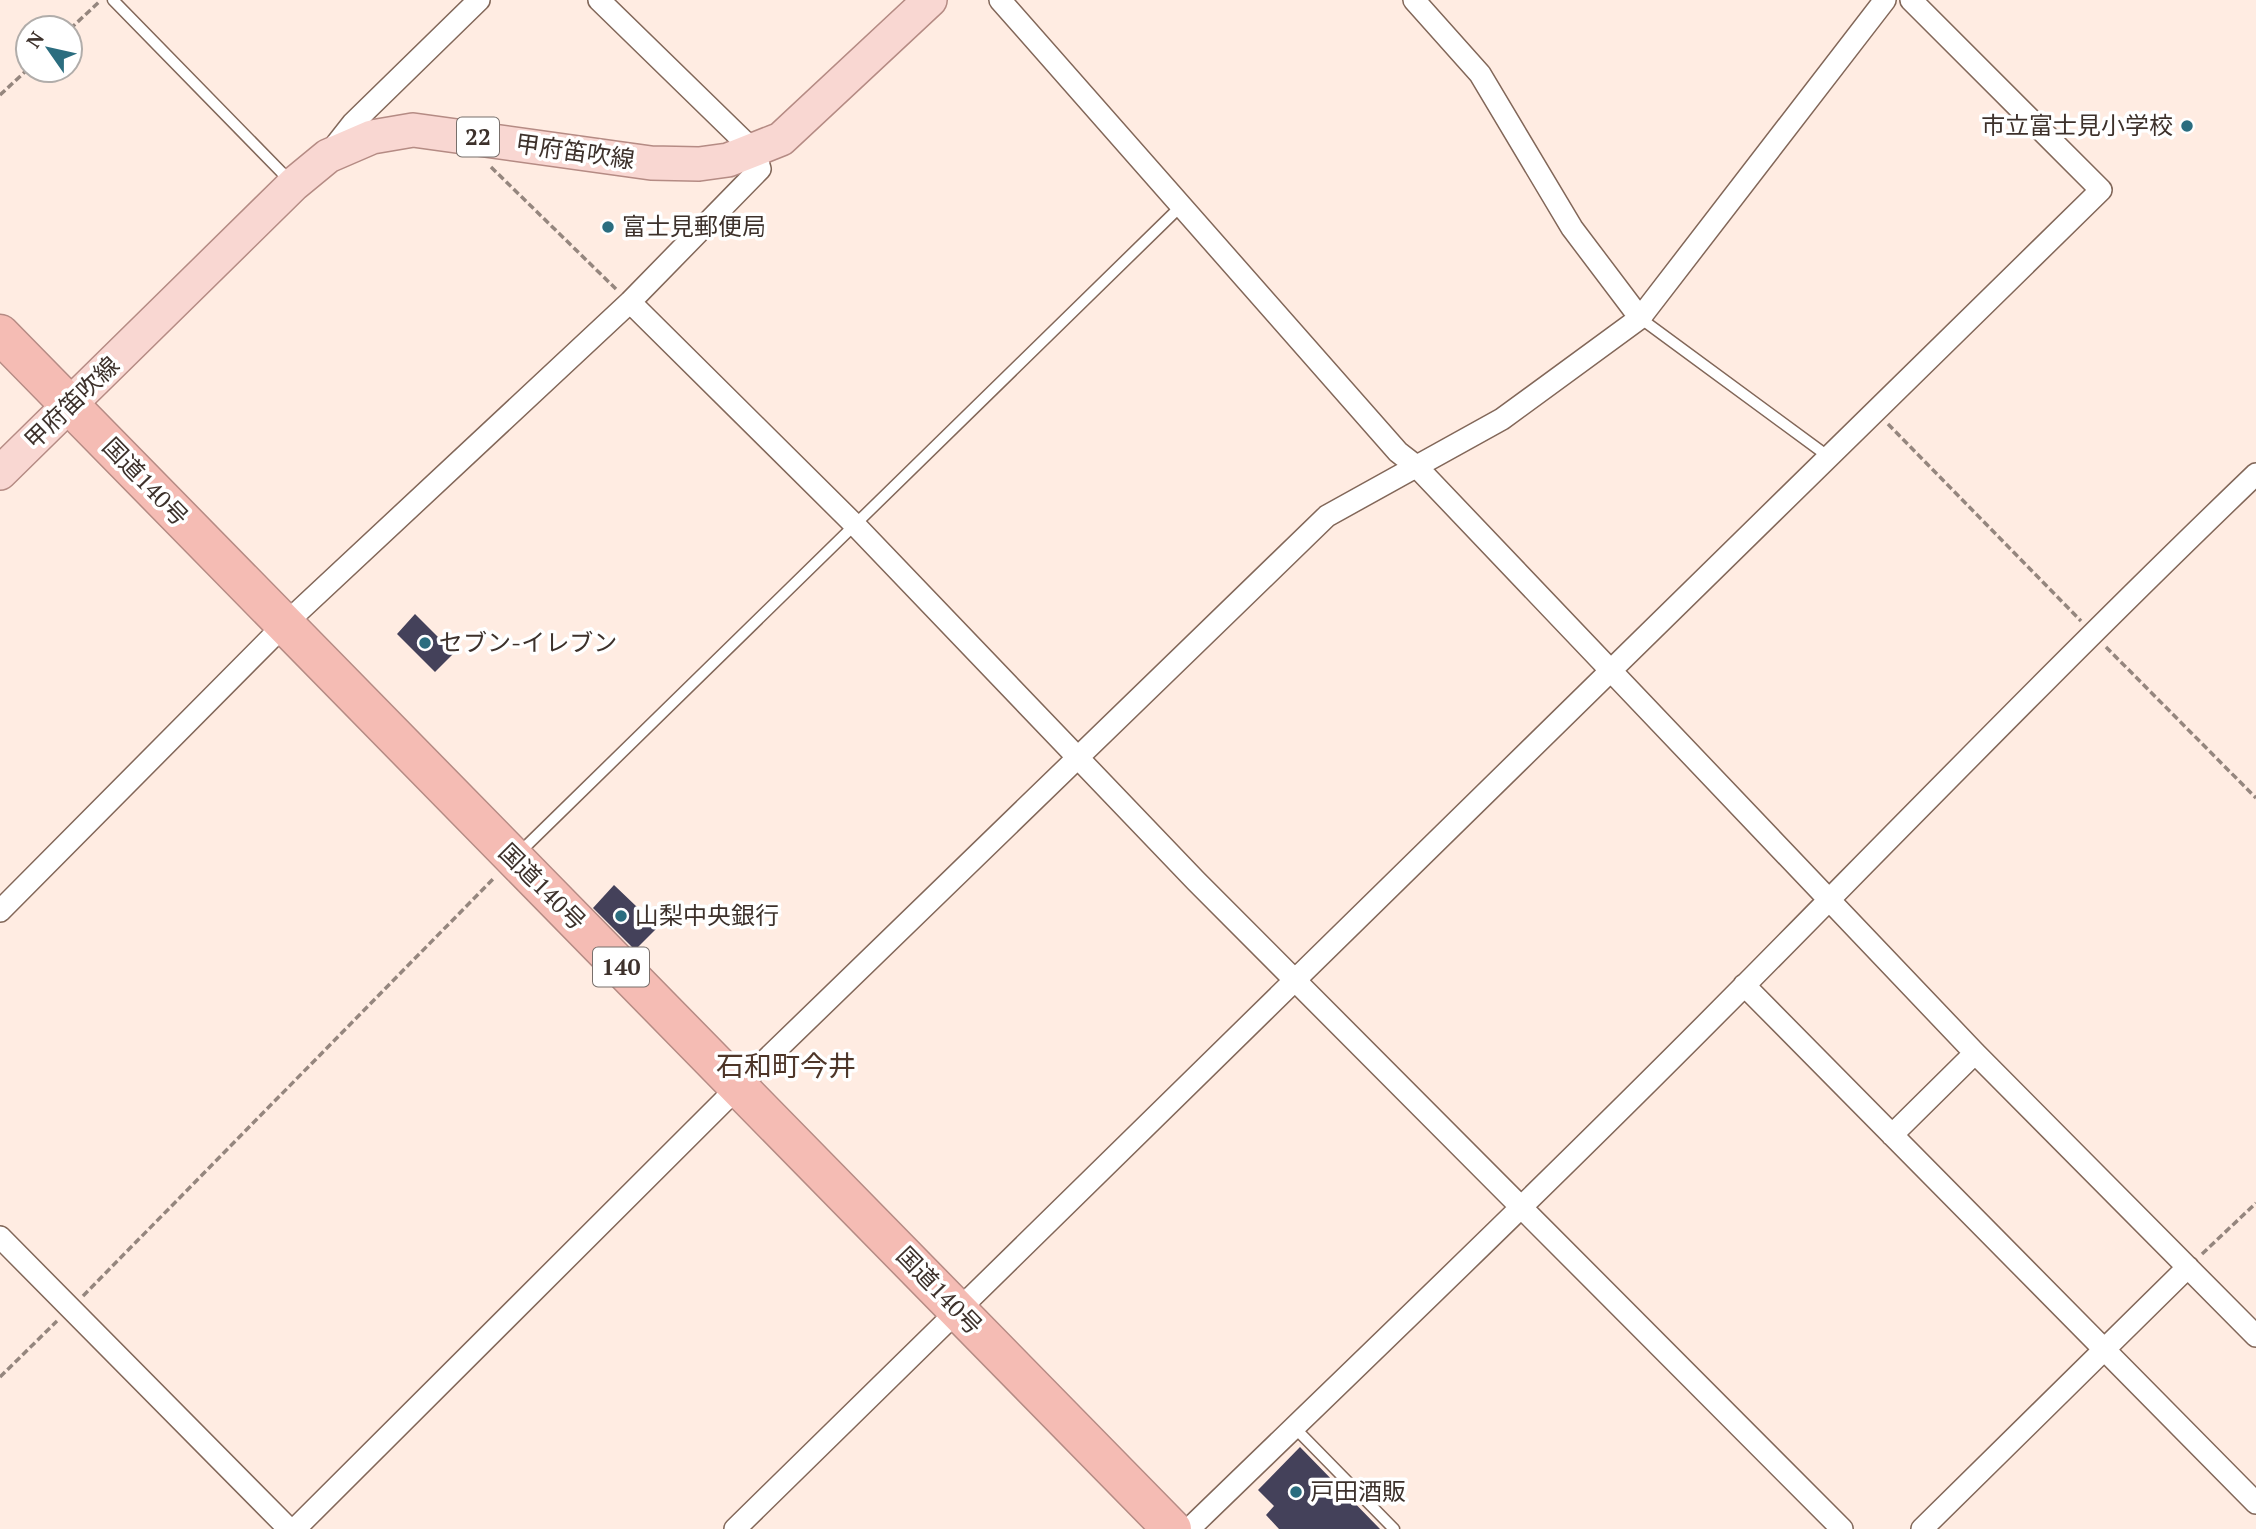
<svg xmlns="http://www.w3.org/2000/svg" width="2256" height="1529" font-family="'PT Serif','Noto Sans JP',serif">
<rect width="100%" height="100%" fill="#ffece2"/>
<path fill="#44415a" d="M 415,614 L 454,653 L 435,672 L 397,634 Z
M 614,885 L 658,927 L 635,950 L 593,908 Z
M 1300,1447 L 1380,1529 L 1279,1529 L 1266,1515 L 1274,1506 L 1258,1490 Z"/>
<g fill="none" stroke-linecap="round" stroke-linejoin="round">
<g stroke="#826759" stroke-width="13">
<path id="lane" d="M 113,0 L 292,183
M 1640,318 L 1829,457
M 520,852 L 1181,206
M 1294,1427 L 1394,1529"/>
</g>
<g stroke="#826759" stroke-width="24">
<path id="street" d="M 1000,0 L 1398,452 L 1416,466 L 1975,1053 L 2256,1336
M 1414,0 L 1480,74 L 1572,228 L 1640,318
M 331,151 L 353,123 L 479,0
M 630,302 L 856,526 L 1196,881 L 1842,1529
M 0,911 L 285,624 L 630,302 L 760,169 L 755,152 L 599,0
M 1744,985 L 2256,1503
M 1892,1135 L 1975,1053
M 0,1237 L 289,1529
M 295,1529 L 738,1087 L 1327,516 L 1502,419 L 1640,318 L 1885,0
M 735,1529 L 2101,190 L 1911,0
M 1189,1529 C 1375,1349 1562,1170 1744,986 C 1914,814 2082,641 2256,474
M 1922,1529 L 2188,1267"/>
</g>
<g stroke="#b58b84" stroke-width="36">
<path id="primary" d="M 0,473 L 294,184 L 328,156 L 372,137 L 413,130 L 651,163 L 699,164 L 728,160 L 781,139 L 930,0"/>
</g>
<g stroke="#b58b84" stroke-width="41">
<path id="highway" d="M 0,334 L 1172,1529"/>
</g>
<path stroke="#95867e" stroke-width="3.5" stroke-dasharray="7 3.5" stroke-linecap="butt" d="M 70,29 L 99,2
M 0,95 L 28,69
M 491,167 L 616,289
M 1888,424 L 2081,621
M 2106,647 L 2256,798
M 2202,1254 L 2256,1203
M 83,1296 L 495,877
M 0,1377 L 57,1321"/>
<use href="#lane" stroke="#fff" stroke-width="10"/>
<use href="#street" stroke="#fff" stroke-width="21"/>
<use href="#primary" stroke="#f9d7d2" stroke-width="33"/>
<use href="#highway" stroke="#f5bcb4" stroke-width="38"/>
</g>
<g fill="#2b6d7f" stroke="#fff" stroke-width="2.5">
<circle cx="2187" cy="126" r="7"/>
<circle cx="608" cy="227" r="7"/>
<circle cx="425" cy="643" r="7"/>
<circle cx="621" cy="916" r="7"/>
<circle cx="1296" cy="1492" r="7"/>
</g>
<g text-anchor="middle" stroke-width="7" stroke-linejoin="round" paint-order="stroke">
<g fill="#fff" stroke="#776f6b" stroke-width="2">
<rect x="457" y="117.5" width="42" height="39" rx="5"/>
<rect x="593" y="947.5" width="56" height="39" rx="5"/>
</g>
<g font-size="23" font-weight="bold" fill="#3d312b">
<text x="478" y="145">22</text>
<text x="621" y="975">140</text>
</g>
<g font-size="24" fill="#3d312b" stroke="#fff" text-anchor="start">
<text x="2173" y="134" text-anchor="end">市立富士見小学校</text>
<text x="622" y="235">富士見郵便局</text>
<text x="439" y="651">セブン-イレブン</text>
<text x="635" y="924">山梨中央銀行</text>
<text x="1310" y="1500">戸田酒販</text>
</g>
<g font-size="24" fill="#3d312b" stroke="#fff">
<text transform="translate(575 152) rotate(8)" y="8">甲府笛吹線</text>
<text transform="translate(72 403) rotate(-44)" y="8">甲府笛吹線</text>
<text transform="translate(145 482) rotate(46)" y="8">国道140号</text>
<text transform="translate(542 887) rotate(45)" y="8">国道140号</text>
<text transform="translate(939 1291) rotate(46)" y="8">国道140号</text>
</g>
<g font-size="28" fill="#4e3629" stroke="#fff">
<text x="786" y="1076">石和町今井</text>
</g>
</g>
<g transform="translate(49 49) rotate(304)"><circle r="33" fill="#ffffff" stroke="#b1adaa" stroke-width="2"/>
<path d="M0-5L12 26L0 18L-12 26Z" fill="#2b6d7f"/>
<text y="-10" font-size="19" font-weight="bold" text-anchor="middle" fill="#3d312b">N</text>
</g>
</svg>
